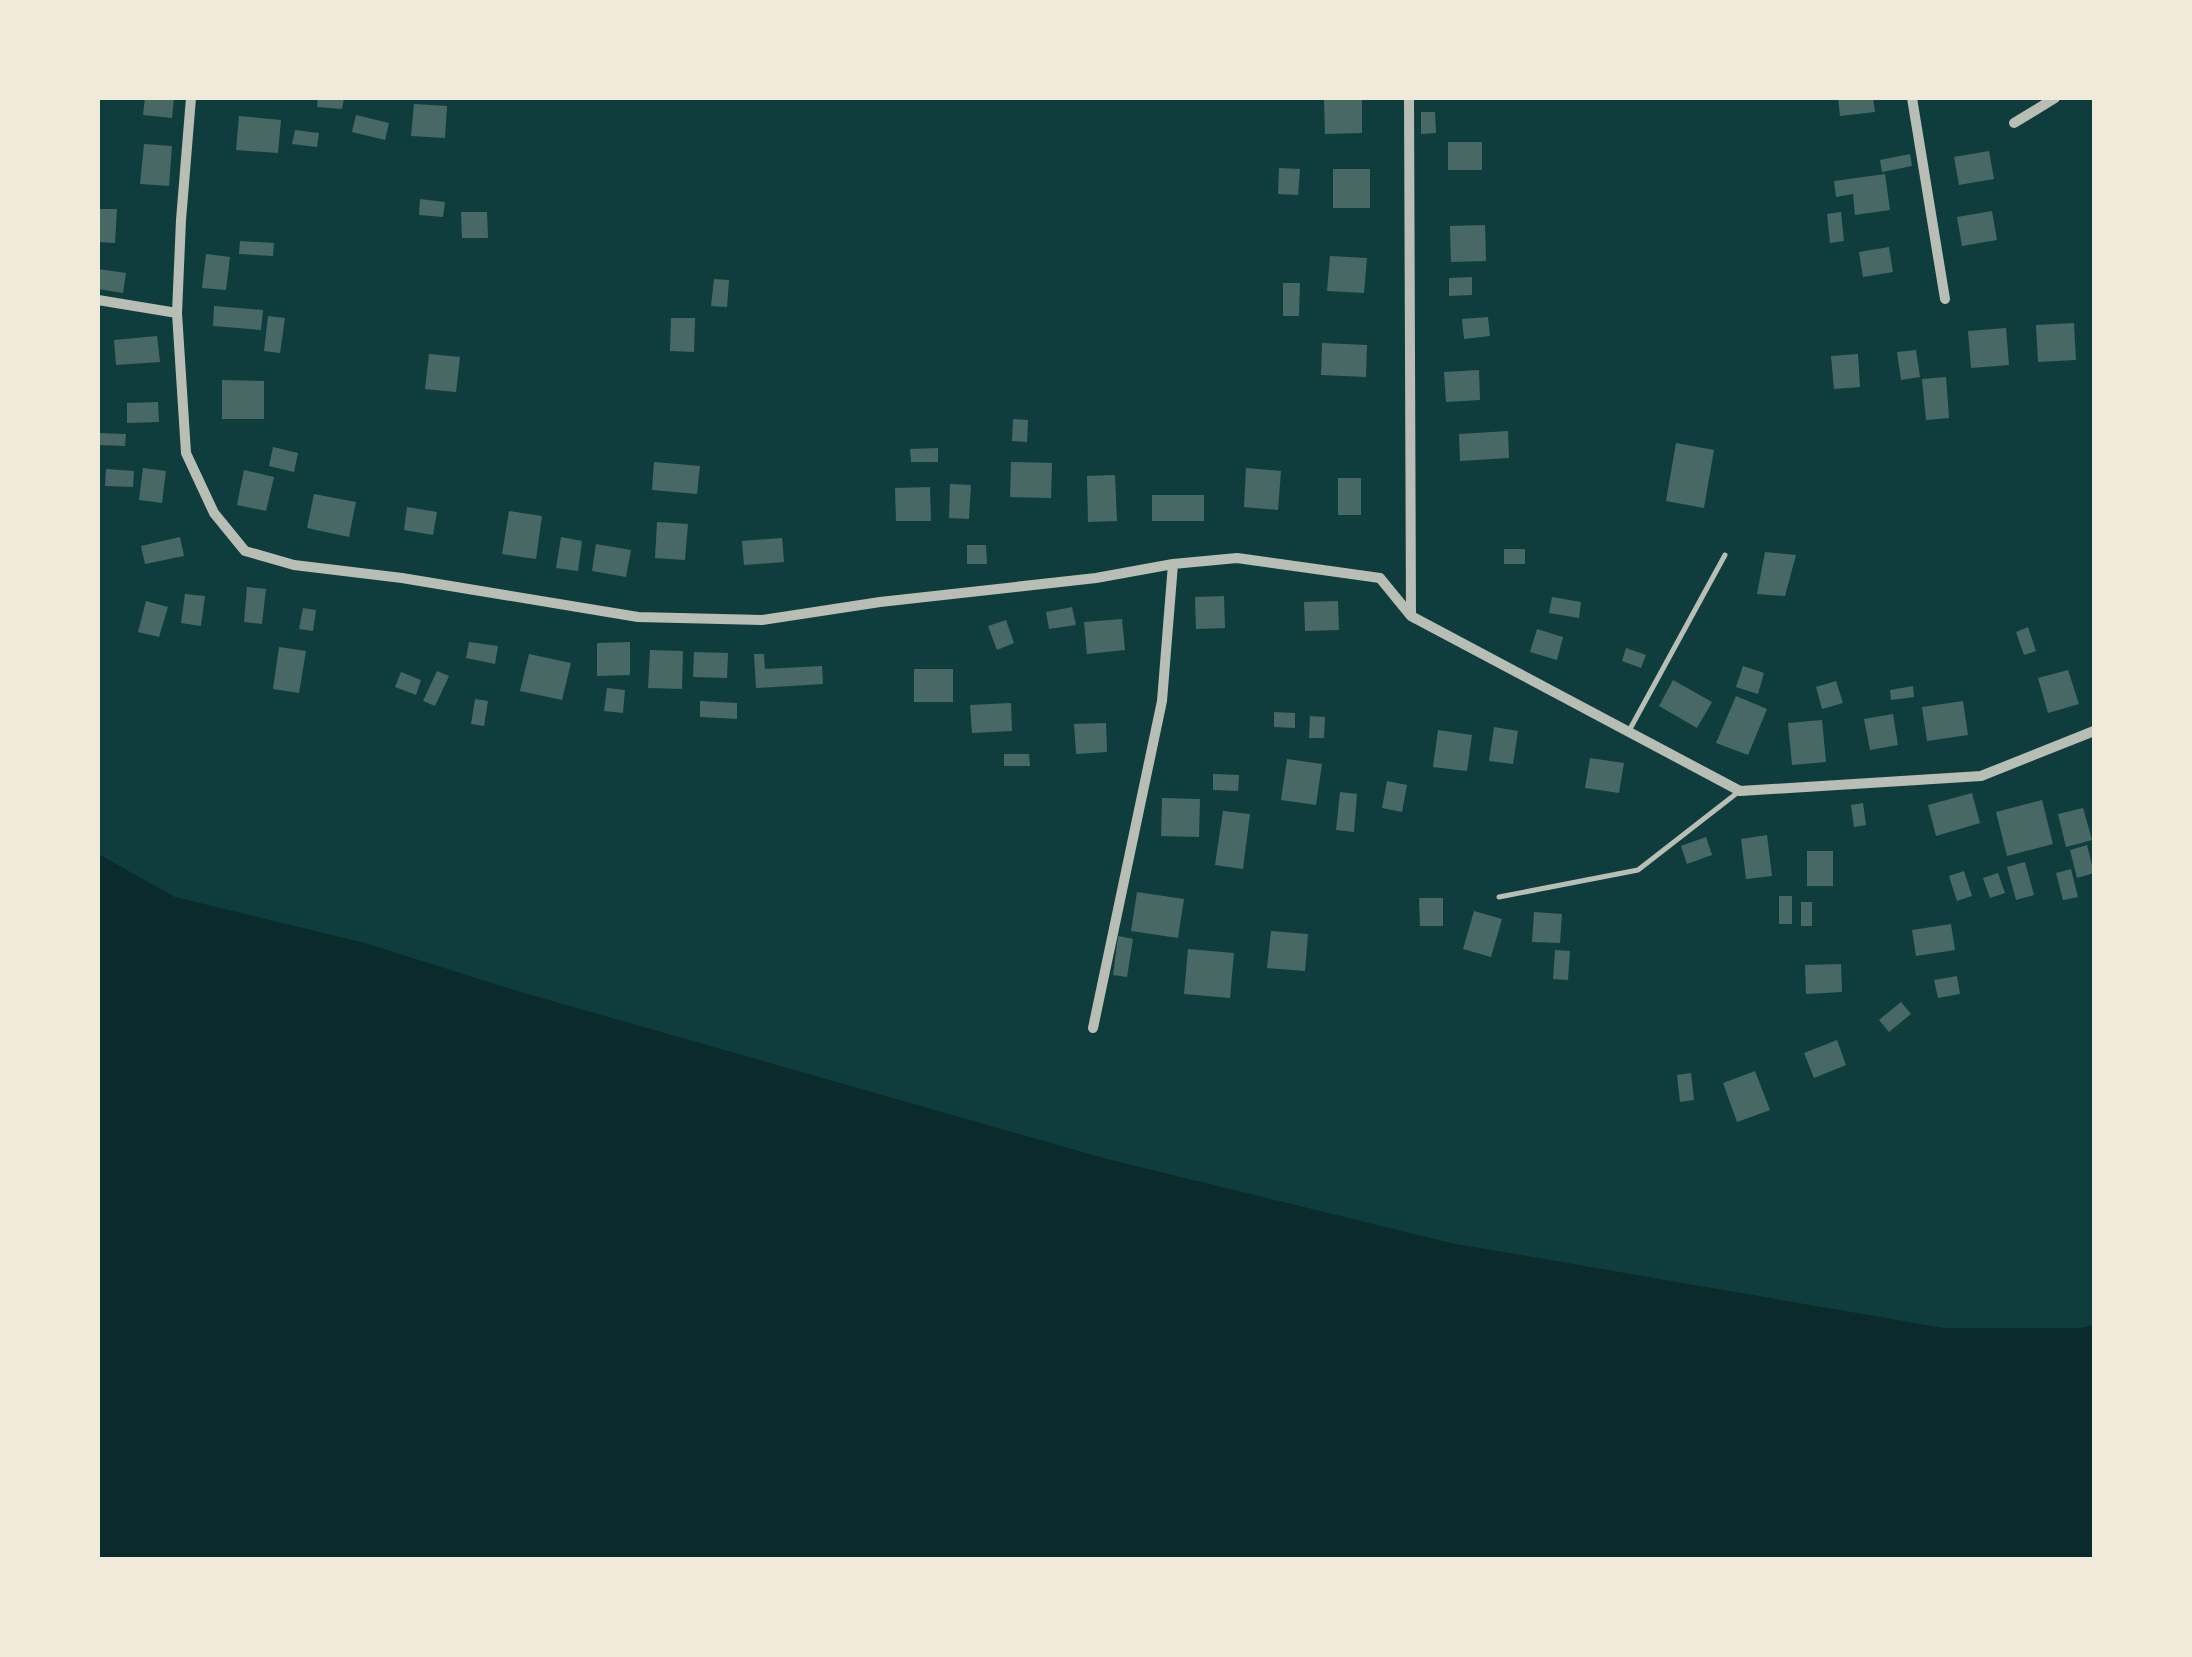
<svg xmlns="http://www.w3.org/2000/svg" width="2192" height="1657" font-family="Roboto,sans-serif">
<rect width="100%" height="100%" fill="#0f3d3e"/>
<path fill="#0a2a2b" d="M 98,854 L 175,897 L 365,943 L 517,991 L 1107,1159 L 1451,1243 L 1944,1328 L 2081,1328 L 2094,1325 L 2094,1559 L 98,1559 Z"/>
<path fill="#486865" d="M 145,98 L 174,98 L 172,118 L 143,115 Z
M 318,98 L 344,98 L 342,109 L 317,107 Z
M 1362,98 L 1362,133 L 1325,134 L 1324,99 Z
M 1838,98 L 1873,98 L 1875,112 L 1840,116 Z
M 414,104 L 447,106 L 445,138 L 411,136 Z
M 1421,112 L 1435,112 L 1436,133 L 1421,134 Z
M 356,115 L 389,123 L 385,140 L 352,132 Z
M 239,116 L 281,120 L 278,153 L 236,150 Z
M 295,130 L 319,133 L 317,147 L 292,144 Z
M 1448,142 L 1482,142 L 1482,170 L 1448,170 Z
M 144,144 L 172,146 L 169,186 L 140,184 Z
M 1989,151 L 1994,179 L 1959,185 L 1954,157 Z
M 1910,154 L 1912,166 L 1882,172 L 1880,160 Z
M 1279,168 L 1300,169 L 1298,195 L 1278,194 Z
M 1333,169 L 1370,169 L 1370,208 L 1333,208 Z
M 1885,174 L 1890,210 L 1855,215 L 1853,194 L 1836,197 L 1834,181 Z
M 420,199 L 445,202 L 443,217 L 419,215 Z
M 98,209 L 117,209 L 115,243 L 98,242 Z
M 1992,211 L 1997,240 L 1962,246 L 1957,217 Z
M 461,212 L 487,212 L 488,238 L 462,238 Z
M 1841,212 L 1844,241 L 1830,243 L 1827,214 Z
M 1485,225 L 1486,261 L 1451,262 L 1450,226 Z
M 240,241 L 274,243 L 273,256 L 239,254 Z
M 1889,247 L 1893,272 L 1863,277 L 1859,252 Z
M 206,254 L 230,257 L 226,290 L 202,288 Z
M 1330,256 L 1367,258 L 1364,293 L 1327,291 Z
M 98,269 L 126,273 L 123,293 L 98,289 Z
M 1472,277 L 1472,295 L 1449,296 L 1449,278 Z
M 714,279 L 729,280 L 727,307 L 711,306 Z
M 1283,283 L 1300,283 L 1299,316 L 1283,316 Z
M 214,306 L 263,310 L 261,330 L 213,326 Z
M 268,316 L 285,318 L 280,353 L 264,351 Z
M 1488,317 L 1490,336 L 1464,339 L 1462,319 Z
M 671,318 L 695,318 L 694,352 L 670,351 Z
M 2074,323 L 2076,360 L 2038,362 L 2036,325 Z
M 2006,328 L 2009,365 L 1971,368 L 1968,331 Z
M 157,336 L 160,362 L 116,365 L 114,340 Z
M 1322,343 L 1367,345 L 1366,377 L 1321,375 Z
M 1916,350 L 1920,377 L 1901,380 L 1897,352 Z
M 429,354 L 460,357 L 456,392 L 425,389 Z
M 1858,354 L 1860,387 L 1834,389 L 1831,356 Z
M 1479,370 L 1480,400 L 1446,402 L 1444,372 Z
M 1946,377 L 1949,418 L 1926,420 L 1922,379 Z
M 222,380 L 264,381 L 264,419 L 222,419 Z
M 158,402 L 159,422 L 127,423 L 127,403 Z
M 1013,419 L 1028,420 L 1027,442 L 1012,441 Z
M 1508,431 L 1509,458 L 1460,461 L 1459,434 Z
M 98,433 L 126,434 L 125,446 L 98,445 Z
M 1676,443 L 1714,450 L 1704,508 L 1666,501 Z
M 273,447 L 298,453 L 294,472 L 269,466 Z
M 938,448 L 938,462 L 911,462 L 910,449 Z
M 654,462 L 700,466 L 697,494 L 652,490 Z
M 1011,462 L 1052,463 L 1051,498 L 1010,497 Z
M 143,468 L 166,471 L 162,503 L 139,500 Z
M 1246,468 L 1281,471 L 1278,510 L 1244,507 Z
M 106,469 L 134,471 L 133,487 L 105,486 Z
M 244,470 L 274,477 L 266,511 L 237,505 Z
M 1115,475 L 1117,521 L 1088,522 L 1087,476 Z
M 1338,478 L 1361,478 L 1361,515 L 1338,515 Z
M 950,484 L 971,485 L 969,519 L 949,518 Z
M 930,487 L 931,521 L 896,521 L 895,488 Z
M 314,494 L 356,502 L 349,537 L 307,528 Z
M 1152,495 L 1204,495 L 1204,521 L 1152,521 Z
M 407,507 L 437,512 L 433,535 L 404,530 Z
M 509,511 L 542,516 L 536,559 L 502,554 Z
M 657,522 L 688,524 L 685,560 L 655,558 Z
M 180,537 L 184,556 L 145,564 L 141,546 Z
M 561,537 L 582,541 L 578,571 L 556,568 Z
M 782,538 L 784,562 L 744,565 L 742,541 Z
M 596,544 L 631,550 L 626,577 L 592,571 Z
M 967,545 L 986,545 L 987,564 L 967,564 Z
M 1504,549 L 1525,549 L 1525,564 L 1504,564 Z
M 1765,552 L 1796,555 L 1785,596 L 1757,594 Z
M 247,587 L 266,589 L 262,624 L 244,622 Z
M 185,594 L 205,596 L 201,626 L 181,623 Z
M 1224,596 L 1225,628 L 1196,629 L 1195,597 Z
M 1552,597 L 1581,602 L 1579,618 L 1549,613 Z
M 146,601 L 168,607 L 159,637 L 138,632 Z
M 1338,601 L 1339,630 L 1305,631 L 1304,602 Z
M 1072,607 L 1076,625 L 1049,629 L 1046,612 Z
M 303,608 L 316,610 L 313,631 L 299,629 Z
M 1122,619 L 1125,650 L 1087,654 L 1084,622 Z
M 1006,620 L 1014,643 L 997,650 L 988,626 Z
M 2028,627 L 2036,651 L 2024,655 L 2016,632 Z
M 1537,629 L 1563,637 L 1557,660 L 1530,652 Z
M 469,642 L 498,646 L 495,664 L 466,658 Z
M 630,642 L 630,675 L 597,676 L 597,643 Z
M 279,647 L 306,651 L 299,693 L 273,689 Z
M 1626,648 L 1646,655 L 1641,668 L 1622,661 Z
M 650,650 L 683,651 L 682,689 L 648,688 Z
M 694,652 L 728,653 L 727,678 L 693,677 Z
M 529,654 L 571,663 L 562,700 L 520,691 Z
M 754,654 L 764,654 L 765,669 L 822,666 L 823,684 L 756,688 Z
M 1743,666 L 1764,673 L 1758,694 L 1736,687 Z
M 914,669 L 953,669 L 953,702 L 914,702 Z
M 2068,670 L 2079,704 L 2048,713 L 2038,678 Z
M 437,671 L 449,676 L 435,706 L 423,701 Z
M 401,672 L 421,680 L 416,695 L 395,687 Z
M 1673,680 L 1712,702 L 1697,728 L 1659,706 Z
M 1836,681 L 1843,703 L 1822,709 L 1816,687 Z
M 1913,686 L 1914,697 L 1891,700 L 1890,690 Z
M 607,688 L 625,690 L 623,713 L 604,711 Z
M 1736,696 L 1767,709 L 1748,755 L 1716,743 Z
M 475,699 L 488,701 L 484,726 L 471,724 Z
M 700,701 L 737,703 L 737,719 L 700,717 Z
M 1963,701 L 1968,735 L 1927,741 L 1922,707 Z
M 1011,703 L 1012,731 L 972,733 L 970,705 Z
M 1274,712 L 1295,713 L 1295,728 L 1274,727 Z
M 1893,714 L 1898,745 L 1870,750 L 1864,719 Z
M 1310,716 L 1325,717 L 1324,738 L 1309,738 Z
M 1822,720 L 1826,762 L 1792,765 L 1788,723 Z
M 1106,723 L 1107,752 L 1076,754 L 1074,724 Z
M 1494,727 L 1518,731 L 1513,764 L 1489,761 Z
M 1438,730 L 1472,735 L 1467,771 L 1433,767 Z
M 1004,754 L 1029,754 L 1030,766 L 1004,766 Z
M 1590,758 L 1624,763 L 1619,793 L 1585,788 Z
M 1287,759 L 1322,764 L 1316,805 L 1281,800 Z
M 1213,774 L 1239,775 L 1238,791 L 1213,790 Z
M 1387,781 L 1407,785 L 1402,812 L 1382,808 Z
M 1340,792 L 1357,794 L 1354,832 L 1336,830 Z
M 1972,793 L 1980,823 L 1936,836 L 1928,805 Z
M 1162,798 L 1200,799 L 1199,837 L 1161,836 Z
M 2042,800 L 2053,844 L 2007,856 L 1996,812 Z
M 1863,803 L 1866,825 L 1854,827 L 1851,805 Z
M 2083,808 L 2092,840 L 2066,847 L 2058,814 Z
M 1223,811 L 1250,814 L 1243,869 L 1215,865 Z
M 1767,835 L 1772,876 L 1746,879 L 1741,839 Z
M 1706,837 L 1712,855 L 1687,864 L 1681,846 Z
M 2087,845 L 2094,873 L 2077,878 L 2070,850 Z
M 1807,851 L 1833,851 L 1833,886 L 1807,886 Z
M 2025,862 L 2034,895 L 2016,900 L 2007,867 Z
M 2071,869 L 2078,897 L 2063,900 L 2056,873 Z
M 1964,871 L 1972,896 L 1957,901 L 1949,876 Z
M 1998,873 L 2005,893 L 1990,898 L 1983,878 Z
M 1137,892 L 1184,899 L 1178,938 L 1131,931 Z
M 1779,896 L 1792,896 L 1792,924 L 1779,924 Z
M 1419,898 L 1443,898 L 1443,926 L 1420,926 Z
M 1801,902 L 1812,902 L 1812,926 L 1801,926 Z
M 1474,911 L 1502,919 L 1491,957 L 1463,949 Z
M 1534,912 L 1562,914 L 1560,943 L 1532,942 Z
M 1951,924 L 1955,950 L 1916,956 L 1912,930 Z
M 1271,931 L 1308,934 L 1305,971 L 1267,968 Z
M 1118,936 L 1133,939 L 1127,977 L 1113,975 Z
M 1188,949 L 1234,953 L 1230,998 L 1184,994 Z
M 1555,950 L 1570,951 L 1568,980 L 1553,979 Z
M 1841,964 L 1842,992 L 1806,994 L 1805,965 Z
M 1957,976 L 1960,994 L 1938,998 L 1934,980 Z
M 1901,1002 L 1911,1014 L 1889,1032 L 1879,1020 Z
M 1837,1040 L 1846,1065 L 1814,1078 L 1804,1053 Z
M 1755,1071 L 1770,1110 L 1737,1122 L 1723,1083 Z
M 1691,1073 L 1694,1100 L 1680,1102 L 1677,1075 Z"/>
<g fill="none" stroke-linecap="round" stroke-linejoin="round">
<path stroke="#b8beb3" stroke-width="5" d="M 1630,729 L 1725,555
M 1499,897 L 1638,870 L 1737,793"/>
<path stroke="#b8beb3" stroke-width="10" d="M 191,98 L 181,220 L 177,313 L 186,453 L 214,513 L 245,551 L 294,565 L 402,578 L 638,617 L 762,620 L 880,602 L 1096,578 L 1173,564 L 1237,558 L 1380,578 L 1411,616
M 1409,98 L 1411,616 L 1740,791 L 1981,776 L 2094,731
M 1912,98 L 1945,299
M 2014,123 L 2055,98
M 98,300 L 177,313
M 1093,1028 L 1162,701 L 1173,564"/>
</g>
<rect width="2192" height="1657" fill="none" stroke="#f1e9da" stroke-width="200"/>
</svg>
